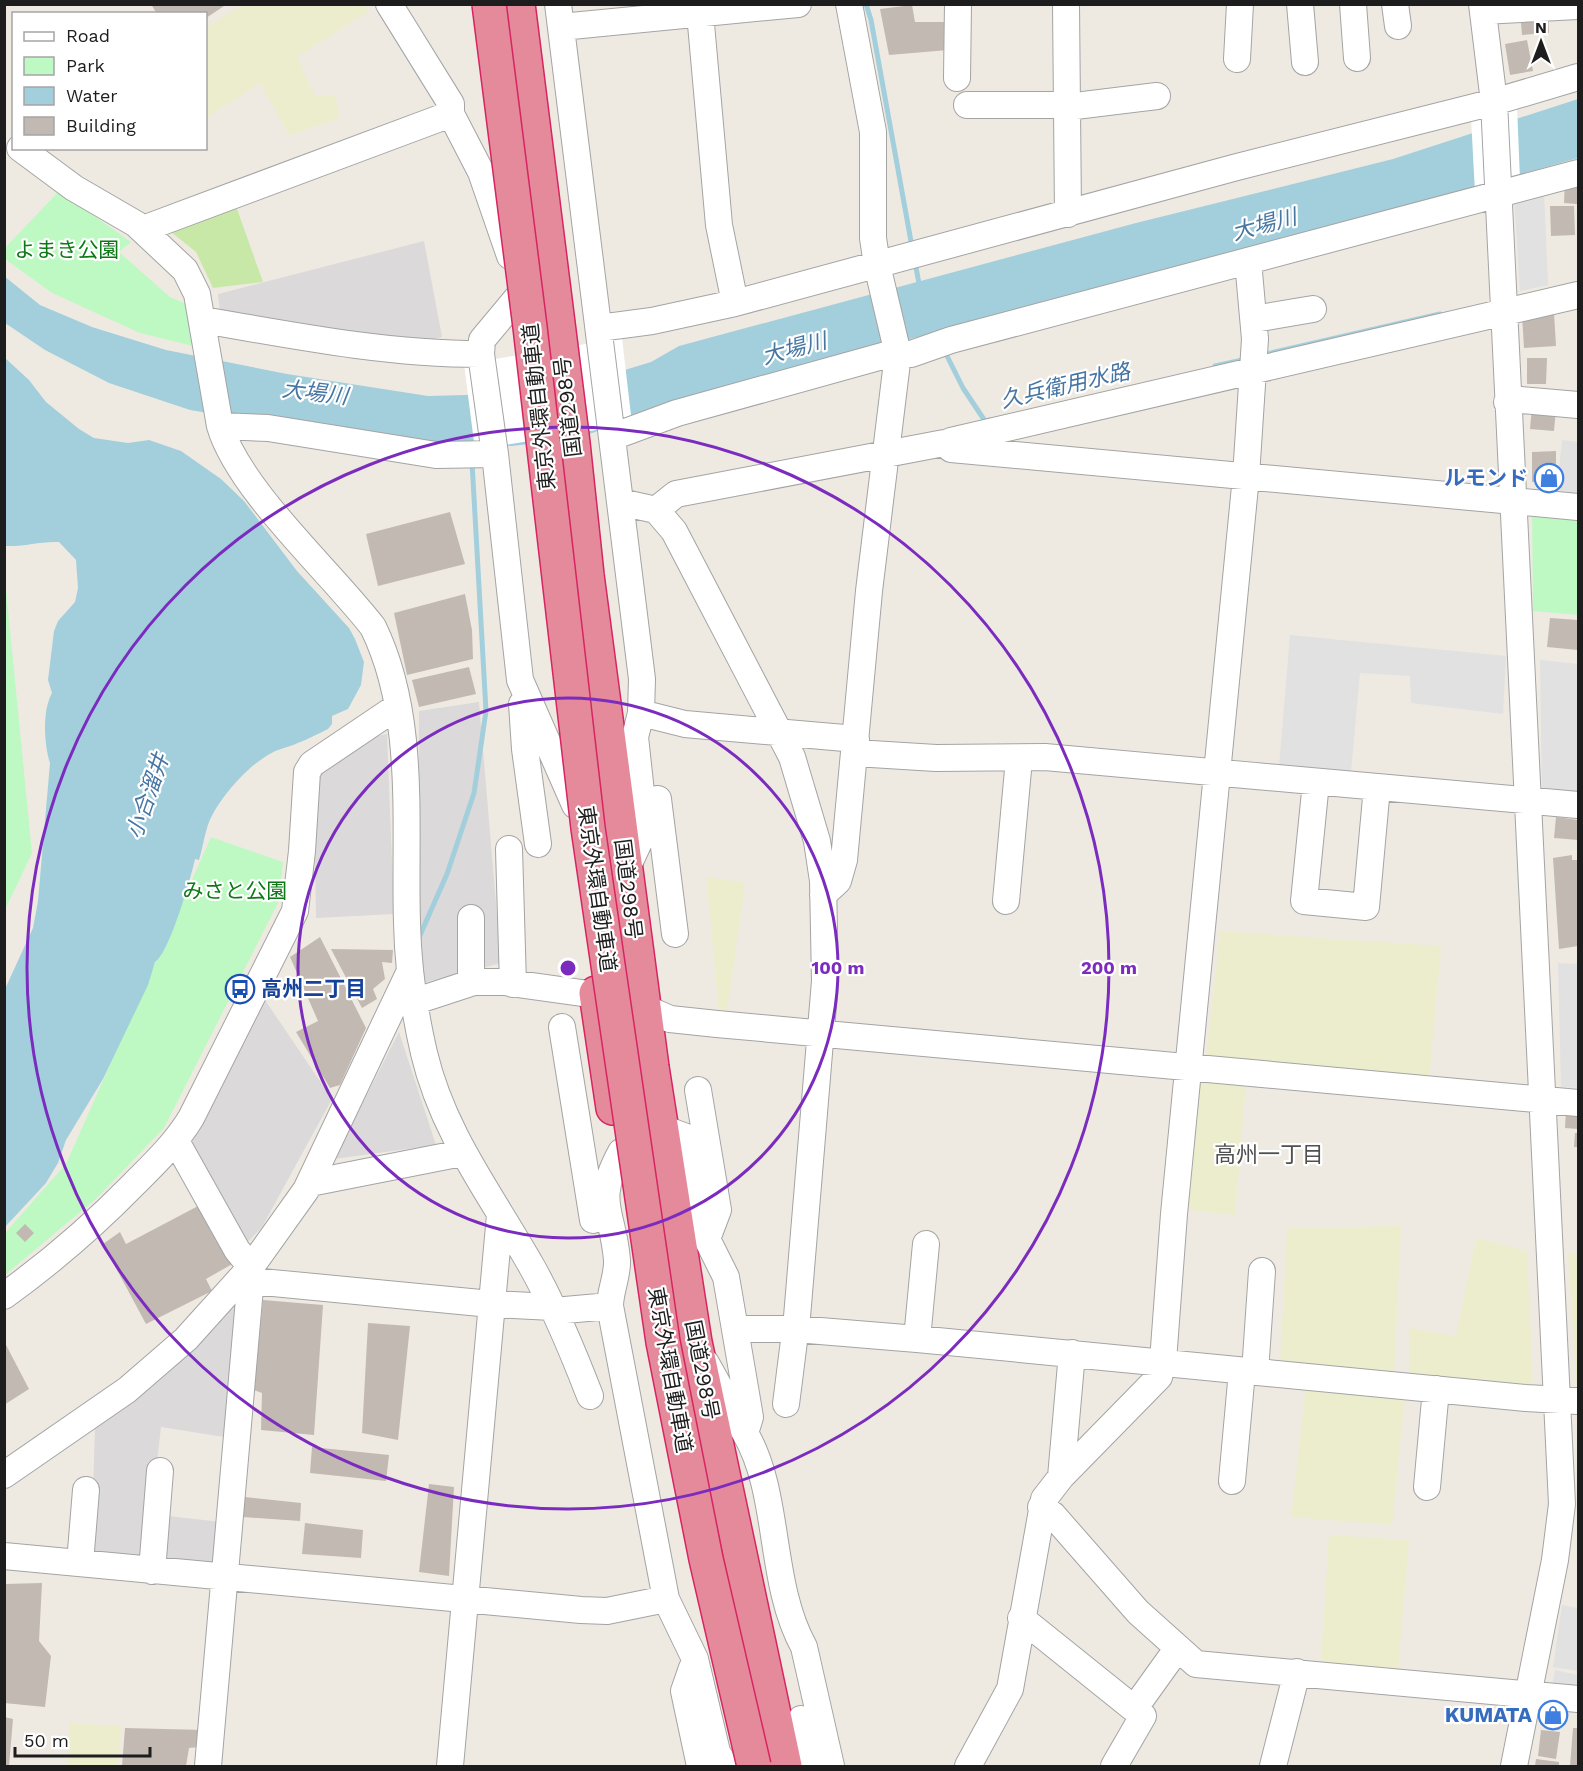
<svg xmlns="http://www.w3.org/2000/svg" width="1583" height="1771" font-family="'Work Sans','Noto Sans JP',sans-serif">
<rect width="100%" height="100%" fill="#eeeae2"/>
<path fill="#dbd9d9" d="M 424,241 L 442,337 L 410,345 L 220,312 L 218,294 Z
M 479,702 L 501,963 L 423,983 L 418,901 L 419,711 Z
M 387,734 L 394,914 L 316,918 L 314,790 L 319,775 L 367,738 Z
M 265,1000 L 332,1099 L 262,1227 L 243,1247 L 190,1144 Z
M 399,1032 L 436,1145 L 334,1159 Z
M 240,1296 L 224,1437 L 161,1427 L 151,1514 L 221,1522 L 213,1570 L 91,1555 L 95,1427 Z"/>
<path fill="#ebedcd" d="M 244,4 L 365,5 L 369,11 L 297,57 L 315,96 L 336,96 L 339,119 L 289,135 L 260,83 L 206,118 L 206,27 Z
M 706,877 L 745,883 L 727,1013 L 719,1011 Z
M 1220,931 L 1441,946 L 1429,1082 L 1206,1059 Z
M 1200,1082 L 1246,1085 L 1235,1215 L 1193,1211 L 1189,1206 Z
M 1401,1226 L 1394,1376 L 1280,1365 L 1287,1228 Z
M 1476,1238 L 1527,1251 L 1533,1386 L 1409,1377 L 1409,1328 L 1456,1336 Z
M 1568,1254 L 1578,1255 L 1578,1392 L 1577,1392 Z
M 1306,1388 L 1405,1394 L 1392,1525 L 1291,1517 Z
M 1329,1535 L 1409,1540 L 1398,1672 L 1321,1662 Z
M 70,1723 L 121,1726 L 118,1766 L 67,1766 Z"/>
<path fill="#c8e8a8" d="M 236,206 L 263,282 L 213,288 L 196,252 L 166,228 Z"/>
<path fill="#bef9c3" d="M 59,191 L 131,242 L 119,252 L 170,297 L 191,306 L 197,347 L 140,333 L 52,293 L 5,259 L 5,248 Z
M 1532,509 L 1578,514 L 1578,615 L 1533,611 Z
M 4,569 L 32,853 L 5,910 L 4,910 Z
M 211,837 L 283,862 L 279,901 L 164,1128 L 97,1198 L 5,1275 L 5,1233 L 66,1164 Z"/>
<path fill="#e1e1e1" d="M 1544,192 L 1548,285 L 1520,291 L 1514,197 Z
M 1562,440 L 1578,442 L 1578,493 L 1557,491 Z
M 1290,635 L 1506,656 L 1503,714 L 1411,703 L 1410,676 L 1360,673 L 1351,772 L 1279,766 Z
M 1540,660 L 1578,664 L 1578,796 L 1542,792 Z
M 1558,963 L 1578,964 L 1578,1088 L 1561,1087 Z
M 1562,1605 L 1578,1608 L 1578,1671 L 1553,1667 Z
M 1555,1670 L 1578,1675 L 1578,1694 L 1552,1687 Z"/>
<path fill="#a3cfdc" d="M 1578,99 L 1578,158 L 1350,222 L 778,374 L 672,405 L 578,438 L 512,446 L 431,444 L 311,430 L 190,410 L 109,383 L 45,350 L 5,323 L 4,276 L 40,305 L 92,327 L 166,350 L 287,374 L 428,396 L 502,394 L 569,387 L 651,362 L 679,346 L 1136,223 L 1393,159 Z
M 4,357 L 29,380 L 46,402 L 79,429 L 94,438 L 128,443 L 149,440 L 181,451 L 221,479 L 244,501 L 297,571 L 349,628 L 355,639 L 364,662 L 361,685 L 348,709 L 332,716 L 332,724 L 328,729 C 312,737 298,744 281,749 C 254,757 215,801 207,828 C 204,838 202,850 199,860 L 195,859 C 191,878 169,954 155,962 L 148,985 L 103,1079 L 66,1140 L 58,1163 L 46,1183 L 5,1227 L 5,989 L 33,928 L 38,901 L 50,763 C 44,744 42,711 52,693 L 48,680 L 54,631 L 58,621 L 75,602 L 78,588 L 76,560 L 59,542 C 40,541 24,547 5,546 Z"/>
<path fill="#fff" d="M 1517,106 L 1520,180 L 1475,193 L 1471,117 Z
M 622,338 L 632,424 L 475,450 L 464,364 Z"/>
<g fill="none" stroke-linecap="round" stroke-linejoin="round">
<path stroke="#a3cfdc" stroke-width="5" d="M 866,4 L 871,20 L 912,247
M 915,262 L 920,289
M 944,350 L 963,388 L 985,421 L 990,420
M 1262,355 L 1440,314
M 1215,366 L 1247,359
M 417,942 L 447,874 L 474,793 L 486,711 L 472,462"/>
</g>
<path fill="#c2b9b2" d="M 151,4 L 227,4 L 206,18 L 206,14 L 157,14 Z
M 912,5 L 915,22 L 944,22 L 948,50 L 889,55 L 880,9 Z
M 1548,10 L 1549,33 L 1522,35 L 1520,11 Z
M 1527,40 L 1533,71 L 1510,75 L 1505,44 Z
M 1565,179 L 1578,179 L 1577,204 L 1564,203 Z
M 1550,206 L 1574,206 L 1575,235 L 1551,236 Z
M 1554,313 L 1556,346 L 1524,348 L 1522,315 Z
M 1527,358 L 1547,358 L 1546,384 L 1527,384 Z
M 1532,407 L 1556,409 L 1554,431 L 1530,429 Z
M 1556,451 L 1556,481 L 1532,482 L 1532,452 Z
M 450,512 L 465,564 L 378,586 L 366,534 Z
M 465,594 L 472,630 L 473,659 L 407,675 L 394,613 Z
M 1550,618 L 1578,620 L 1578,650 L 1547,647 Z
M 469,667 L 476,694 L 419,707 L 412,680 Z
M 1556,817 L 1578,820 L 1578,840 L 1554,838 Z
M 1572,855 L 1572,860 L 1578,860 L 1578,946 L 1559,949 L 1553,858 Z
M 320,937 L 366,1028 L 340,1085 L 330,1088 L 296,1032 L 318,1021 L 290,957 Z
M 331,949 L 393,950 L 392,963 L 382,962 L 385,979 L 373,989 L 377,999 L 362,1008 Z
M 1566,1110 L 1578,1111 L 1578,1129 L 1565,1128 Z
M 1575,1133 L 1578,1133 L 1578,1147 L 1574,1147 Z
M 200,1205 L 234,1263 L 206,1279 L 212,1291 L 146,1324 L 103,1244 L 120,1232 L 126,1244 Z
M 25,1224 L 34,1233 L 25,1242 L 16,1233 Z
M 263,1300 L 323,1305 L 314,1435 L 261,1430 L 262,1393 L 254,1390 Z
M 368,1323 L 410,1326 L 398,1440 L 362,1433 Z
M 4,1341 L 29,1389 L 4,1405 Z
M 312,1447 L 389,1455 L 386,1481 L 310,1473 Z
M 429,1484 L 454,1487 L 449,1576 L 419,1572 Z
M 245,1497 L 301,1503 L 300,1521 L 243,1517 Z
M 305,1523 L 363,1530 L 361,1558 L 302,1554 Z
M 42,1583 L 39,1641 L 51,1656 L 45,1707 L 4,1703 L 4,1584 Z
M 1549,1701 L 1564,1704 L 1559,1730 L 1544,1727 Z
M 4,1717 L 13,1719 L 9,1766 L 4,1766 Z
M 125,1728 L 204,1730 L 200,1747 L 189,1748 L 186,1766 L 122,1766 Z
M 1573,1728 L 1578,1728 L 1578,1766 L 1570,1766 Z
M 1541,1730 L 1560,1732 L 1556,1759 L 1538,1756 Z
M 1536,1759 L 1559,1762 L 1559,1766 L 1535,1766 Z"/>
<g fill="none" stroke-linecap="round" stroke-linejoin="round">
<g stroke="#a4a4a4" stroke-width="28">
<path id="minor" d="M 389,4 L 451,104 L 451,114 L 481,172 L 510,256
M 558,4 L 642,679 L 641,713 L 635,737 L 645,829 L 626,870
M 1066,4 L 1068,214
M 1300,4 L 1305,62
M 1353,4 L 1357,58
M 1395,4 L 1398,26
M 1482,4 L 1494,102 L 1562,1504 L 1555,1560 L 1514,1766
M 1483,11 L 1578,6
M 700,13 L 719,225 L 735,303
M 561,27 L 798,4
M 1237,59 L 1240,4
M 957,78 L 958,4
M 967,105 L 1067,105
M 1067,107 L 1157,96
M 20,148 L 74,188 L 136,224 L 185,270 L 197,294 L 220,426 C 239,490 330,571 373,627 C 417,717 404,825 407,923 C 408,967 414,1010 424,1053 C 443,1134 492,1196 532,1267 C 555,1308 573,1352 590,1396
M 143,229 L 451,114
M 517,298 L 482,340 L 481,354 L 495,454 L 520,680 L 575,805
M 1254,319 L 1313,309
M 203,320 C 295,336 387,354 481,354
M 599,328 L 652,321 L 735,303 L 1237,167 L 1494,102 L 1578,77
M 1507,402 L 1521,400 L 1578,405
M 220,426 L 268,428 L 436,455 L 495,454
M 612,437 L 677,413 L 886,355 L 911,354 L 951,340 L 1578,173
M 951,441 L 1578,295
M 620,502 L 656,510 L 674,531 L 792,757 L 817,841 L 823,881 L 825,981 L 797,1317 L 786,1404
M 656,510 L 676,494 L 944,443 L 951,449 L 1578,507
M 522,704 L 525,749 L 538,844
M 641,713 L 685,724 L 856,739
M 855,753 L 936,758 L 1045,757 L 1578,805
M 1316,782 L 1304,901 L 1366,907 L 1377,787
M 658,799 L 675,934
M 509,849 L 513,984
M 823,895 L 838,881 L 844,860 L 869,591 L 898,354 L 877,265 L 873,238 L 873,132 L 849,4
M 1006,901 L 1019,759
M 471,983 L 471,918
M 413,1002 L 474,982 L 504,982 L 596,995 L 645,1008 L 670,1019 L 717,1024 L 1578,1103
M 562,1027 L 593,1220
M 698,1090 L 718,1210 L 707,1239
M 662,1128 L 686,1137 L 698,1221 L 726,1277 L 750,1417 L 745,1433 C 781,1494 768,1582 804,1647 L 831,1766
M 176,1141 L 237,1250 L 251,1267
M 621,1152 C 593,1203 613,1210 617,1260 C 618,1275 610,1291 610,1306 L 666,1599 L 695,1659 L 717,1752 L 725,1766
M 310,1183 L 462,1153
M 252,1281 L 491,1304 L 552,1307
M 4,1296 C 51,1262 93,1226 134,1184 C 155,1163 175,1144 191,1118 L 295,911 L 302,851 L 307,772 L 312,764 L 398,706
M 554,1311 L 610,1306
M 736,1329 L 796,1329 L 917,1339 L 1526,1398 L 1578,1401
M 917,1339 L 926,1244
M 706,1363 L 745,1433
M 1255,1372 L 1262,1271
M 4,1475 L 127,1390 L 186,1339 L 251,1267 L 306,1190 L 409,973
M 1061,1477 L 1072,1353
M 1232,1481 L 1242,1371
M 1427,1487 L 1436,1389
M 1041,1507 L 1053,1515 L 1138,1612 L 1196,1664 L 1578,1699
M 4,1556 L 581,1610 L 607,1611 L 666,1599
M 80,1563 L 86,1490
M 152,1571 L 160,1471
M 1021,1618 L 1143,1716 L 1114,1766
M 692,1668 L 684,1691 L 700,1766
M 1134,1709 L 1177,1649
M 801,1719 L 810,1766
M 208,1766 L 252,1265
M 450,1766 L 500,1215
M 968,1766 L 1010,1689 L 1044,1499 L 1061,1477 L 1159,1377 L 1163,1361 L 1174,1214 L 1246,476 L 1255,339 L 1248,261
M 1273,1766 L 1297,1672"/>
</g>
<g stroke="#d62562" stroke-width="36">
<path id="highway" d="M 518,4 L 573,443 L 587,575 L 652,1067 L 695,1342 L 785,1766
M 596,993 L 613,1108"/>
</g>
<use href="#minor" stroke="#fff" stroke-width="26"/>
<use href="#highway" stroke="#e58a9b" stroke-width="33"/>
<g stroke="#d62562" stroke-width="36" stroke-linecap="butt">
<path id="highway-bridge" d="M 489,4 L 530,327 L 588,828 L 663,1342 L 706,1559 L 754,1766"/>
</g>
<use href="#highway-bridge" stroke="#e58a9b" stroke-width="33"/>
</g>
<g fill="none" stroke="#7b2cbf" stroke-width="3">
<circle cx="568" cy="968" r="270"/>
<circle cx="568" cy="968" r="541"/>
</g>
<defs>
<g id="shop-ring" transform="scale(1.5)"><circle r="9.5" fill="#fff" stroke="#3f7fe0" stroke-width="1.5"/><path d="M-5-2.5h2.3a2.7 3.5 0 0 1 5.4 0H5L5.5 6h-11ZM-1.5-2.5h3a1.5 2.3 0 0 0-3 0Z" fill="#3f7fe0"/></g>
<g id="bus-ring" transform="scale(1.5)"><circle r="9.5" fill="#fff" stroke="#1a4fb4" stroke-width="1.5"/><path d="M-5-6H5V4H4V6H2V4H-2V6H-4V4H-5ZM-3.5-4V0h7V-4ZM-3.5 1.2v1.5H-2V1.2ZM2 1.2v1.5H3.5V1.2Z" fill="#1a4fb4"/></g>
</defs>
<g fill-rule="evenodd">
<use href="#shop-ring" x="1549" y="478"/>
<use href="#bus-ring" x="240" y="989"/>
<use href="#shop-ring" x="1553" y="1715"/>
</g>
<g text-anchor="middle" stroke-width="4.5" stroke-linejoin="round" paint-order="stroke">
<g font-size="21" fill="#0c7915" stroke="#fff">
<text x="67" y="257">よまき公園</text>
<text x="235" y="898">みさと公園</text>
</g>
<g font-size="21" fill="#1d1d1d" stroke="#fff">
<text transform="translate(539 407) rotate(-96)" y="7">東京外環自動車道</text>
<text transform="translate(568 407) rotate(-97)" y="7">国道298号</text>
<text transform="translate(597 889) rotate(82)" y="7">東京外環自動車道</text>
<text transform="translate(628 889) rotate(83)" y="7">国道298号</text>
<text transform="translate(670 1370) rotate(80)" y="7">東京外環自動車道</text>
<text transform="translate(702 1370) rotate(79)" y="7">国道298号</text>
</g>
<g font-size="21" font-weight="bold" fill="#366cbe" stroke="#fff" text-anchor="end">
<text x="1528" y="485">ルモンド</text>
<text x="1532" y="1722">KUMATA</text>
</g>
<g font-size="21" font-weight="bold" fill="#164399" stroke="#fff" text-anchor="start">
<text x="261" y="996">高州二丁目</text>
</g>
<g font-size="22" font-style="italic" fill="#4776a3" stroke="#fff">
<text transform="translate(1264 224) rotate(-15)" y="8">大場川</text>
<text transform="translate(794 348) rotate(-15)" y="8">大場川</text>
<text transform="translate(1065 385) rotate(-13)" y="8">久兵衛用水路</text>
<text transform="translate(315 392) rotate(7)" y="8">大場川</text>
<text transform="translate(147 796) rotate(-71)" y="8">小合溜井</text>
</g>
<g font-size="22" fill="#505050" stroke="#fff">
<text x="1269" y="1162">高州一丁目</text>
</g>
</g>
<circle cx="568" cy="968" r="9" fill="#7b2cbf" stroke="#fff" stroke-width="3"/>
<g font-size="18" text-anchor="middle" font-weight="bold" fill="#7b2cbf" stroke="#fff" stroke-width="4.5" stroke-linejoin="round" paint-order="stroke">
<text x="838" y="974">100 m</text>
<text x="1109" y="974">200 m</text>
</g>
<rect width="1583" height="1771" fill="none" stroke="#1d1d1d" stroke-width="12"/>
<rect x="12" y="12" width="195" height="138" fill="#ffffff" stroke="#a5a5a5" stroke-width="1.5"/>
<rect x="24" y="32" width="30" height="9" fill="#ffffff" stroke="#a5a5a5" stroke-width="1.5"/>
<text x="66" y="42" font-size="18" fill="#1d1d1d">Road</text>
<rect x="24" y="57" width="30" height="18" fill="#bef9c3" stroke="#a5a5a5" stroke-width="1.5"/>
<text x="66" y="72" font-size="18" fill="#1d1d1d">Park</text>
<rect x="24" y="87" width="30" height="18" fill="#a3cfdc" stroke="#a5a5a5" stroke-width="1.5"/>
<text x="66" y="102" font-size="18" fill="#1d1d1d">Water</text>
<rect x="24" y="117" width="30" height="18" fill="#c2b9b2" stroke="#a5a5a5" stroke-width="1.5"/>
<text x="66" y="132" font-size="18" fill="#1d1d1d">Building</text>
<g transform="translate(1541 42)" stroke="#ffffff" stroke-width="4.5" paint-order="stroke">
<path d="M0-4.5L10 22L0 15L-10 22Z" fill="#1d1d1d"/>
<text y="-9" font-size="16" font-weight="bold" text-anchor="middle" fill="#1d1d1d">N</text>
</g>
<path d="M15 1747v9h135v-9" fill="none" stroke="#1d1d1d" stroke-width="3"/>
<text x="24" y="1747" font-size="18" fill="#1d1d1d" stroke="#ffffff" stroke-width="4.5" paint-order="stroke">50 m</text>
</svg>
